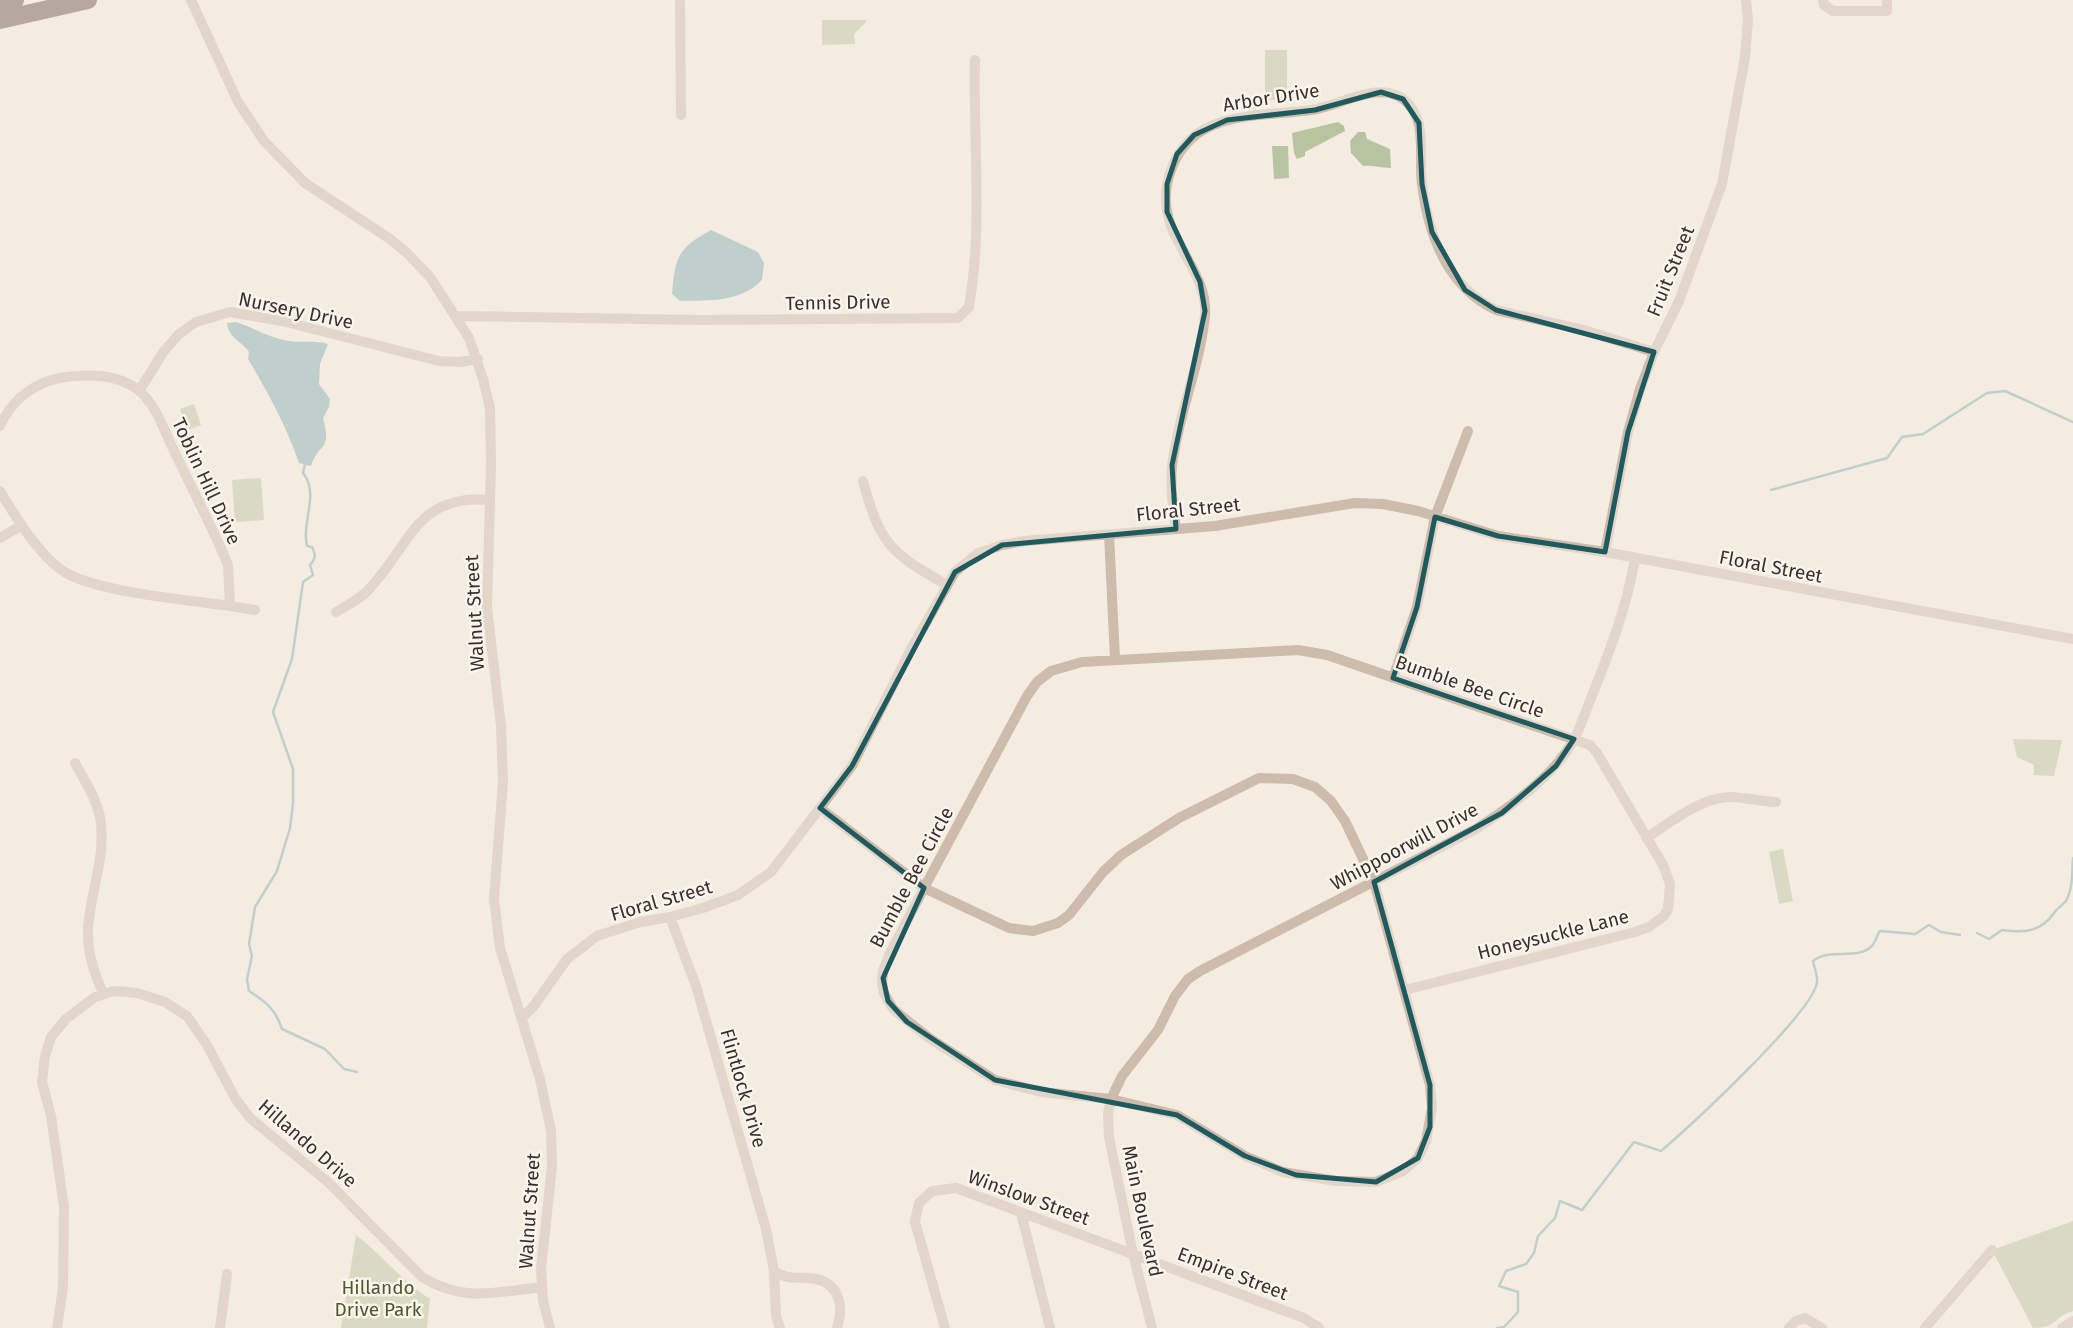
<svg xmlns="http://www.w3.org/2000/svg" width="2073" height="1328" font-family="'Fira Sans',sans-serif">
<rect width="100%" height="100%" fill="#f4ebe1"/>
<path fill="#b8c4a0" d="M 822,20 L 866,20 L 866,22 L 854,34 L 855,44 L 822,45 Z
M 1265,50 L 1287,50 L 1287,100 L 1265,100 Z
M 1338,122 L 1344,126 L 1345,131 L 1305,152 L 1305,156 L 1297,159 L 1294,153 L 1292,133 Z
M 1358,132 L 1365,132 L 1367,139 L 1390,149 L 1391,168 C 1380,168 1373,165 1363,166 L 1351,153 L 1350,141 Z
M 1272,146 L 1288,146 L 1289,178 L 1274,179 Z
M 194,404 L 201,425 L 188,430 L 180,409 Z
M 261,478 L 264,520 L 235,522 L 232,480 Z
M 2013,739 L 2062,740 L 2054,776 L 2034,775 L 2034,765 L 2017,757 Z
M 1783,849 L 1793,901 L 1779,904 L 1769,852 Z
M 2073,1221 L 2073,1311 C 2054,1316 2058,1328 2033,1328 L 1992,1250 Z
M 356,1235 C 382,1255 402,1281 430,1299 L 427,1328 L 341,1328 Z"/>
<path fill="#7fb0b2" d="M 711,230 L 758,252 L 764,263 L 762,280 C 739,303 710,300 680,301 L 672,294 C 675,257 678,248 711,230 Z
M 236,322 C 254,328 270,338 289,341 C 302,343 316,340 328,344 L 320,364 L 319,384 L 330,399 L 329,407 L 323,418 C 332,452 320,440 311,466 L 299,463 C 286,425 268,393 248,359 L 249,352 C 241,340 229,339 227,323 Z"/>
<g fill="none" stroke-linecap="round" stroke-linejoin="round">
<path stroke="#7fb0b2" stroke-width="2.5" d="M 305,464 L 303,473 C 320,494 301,522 307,546 L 312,547 C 316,555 316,558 310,565 L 313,575 L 303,582 L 292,659 L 273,712 L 293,769 L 293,804 L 290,828 L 277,871 L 255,907 L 249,944 L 252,956 L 247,979 L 249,991 C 266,1002 276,1010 282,1029 L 325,1049 L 344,1069 L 357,1072
M 1771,490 L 1887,458 L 1902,437 L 1923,434 L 1987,393 L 2005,391 L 2073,422
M 1977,933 L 1989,939 L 2002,930 C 2024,933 2041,932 2054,913 C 2057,908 2063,905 2066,901 C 2073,889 2072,871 2073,858
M 1497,1328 L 1504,1327 L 1518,1312 L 1518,1292 L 1499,1286 L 1506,1271 L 1526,1264 L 1534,1253 L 1538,1236 L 1555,1218 L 1560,1201 L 1582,1210 L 1634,1142 L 1661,1151 C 1689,1127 1814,1012 1817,982 C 1818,976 1814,967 1813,961 C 1829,947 1857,961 1872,946 C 1875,943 1877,935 1880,931 L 1915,934 L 1929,925 L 1941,932 L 1960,935"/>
<path stroke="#cdbbac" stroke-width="10" d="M 191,0 L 238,102 L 264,141 L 305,183 L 390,239 L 406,252 L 430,277 L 469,338 L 483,379 L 490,408 L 491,464 L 487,608 L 501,726 L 503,782 L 494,899 L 500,948 L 540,1079 L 551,1131 L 552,1166 L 541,1269 L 543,1301 L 550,1328
M 680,0 L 681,115
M 1823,0 L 1824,5 L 1833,11 L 1887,11 L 1887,0
M 457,316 L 701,320 L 958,318 L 969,307 C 983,226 973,142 975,60
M 139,391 L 164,351 L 179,334 L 196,322 L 230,312 L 282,321 L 439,361 L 460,362 L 478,359
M 0,426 C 12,399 36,381 65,377 C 90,374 116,374 137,389 C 156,403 165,433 175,453 C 190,484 205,514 219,544 L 228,565 L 230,606 C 190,600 94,592 63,571 C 38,554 15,516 0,491
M 863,481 C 880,545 891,553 947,585
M 1176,529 C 1173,508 1170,487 1172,466 C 1178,414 1200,367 1205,315 C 1207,285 1188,263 1176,237 C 1166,218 1163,196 1169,176 C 1189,108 1255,118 1311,110 C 1338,107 1377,80 1403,99 C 1429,118 1418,156 1422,184 C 1428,234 1447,287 1496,310 L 1584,330 L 1654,352
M 1109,534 L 1115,659
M 0,538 L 22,525
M 1605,552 L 1628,432 L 1640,389 L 1654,352 L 1679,301 L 1722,184 L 1745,57 L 1748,20 L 1746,0
M 230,606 L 255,610
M 336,612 C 348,605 362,598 371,587 C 412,542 417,494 490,500
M 1393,678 L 1417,607 L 1435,517 L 1468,431
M 75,763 C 85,781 96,798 100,817 C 107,855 90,892 88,930 C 87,952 94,973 103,993
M 820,808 L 924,888 L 1009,928 L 1033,931 L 1058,923 L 1069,915 L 1103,872 L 1121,855 L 1179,818 L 1259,778 L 1293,779 L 1315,787 L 1331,801 L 1345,821 L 1374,882 L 1430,1085 L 1432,1108 L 1426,1141 L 1418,1158 L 1403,1171 L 1376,1182 L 1336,1181 L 1283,1172 L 1245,1156 L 1177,1115 L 1111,1099 L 1041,1092 L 995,1080 L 929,1038 L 893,1009 L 884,993 L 882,983 L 883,971 L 890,953 L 924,888 L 1027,696 L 1037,682 L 1051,671 L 1082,662 L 1298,650 L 1327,655 L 1590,745 L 1597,753 L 1663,865 L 1670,884 L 1668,909 L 1664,916 L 1649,927 L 1635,932 L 1405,990
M 1646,838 C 1671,822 1701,797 1731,797 C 1746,798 1761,801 1776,802
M 670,917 L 696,986 L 766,1229 L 774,1271 L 776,1316 L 780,1328
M 521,1019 L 533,1007 L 567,959 L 597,936 L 640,922 L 670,917 L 703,908 L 738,895 L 771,872 L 852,766 L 912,647 L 955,572 L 978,553 L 1002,545 L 1024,541 L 1215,526 L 1355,503 L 1383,504 L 1418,511 L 1498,536 L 1605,552 L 2073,639
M 1021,1213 L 1050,1328
M 774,1271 C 788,1281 800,1276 816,1279 C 840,1284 844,1308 837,1328
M 57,1328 L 63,1288 L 64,1207 L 51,1116 L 42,1082 L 45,1056 L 51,1037 L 66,1019 L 95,997 L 114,991 L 137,993 L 165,1002 L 187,1016 L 207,1045 L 235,1098 L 250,1118 L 329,1183 L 422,1277 C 464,1303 495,1292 542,1287
M 220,1328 L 227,1274
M 945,1328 L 915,1222 L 916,1216 L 919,1203 L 932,1191 L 956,1188 L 1304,1318 L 1319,1328
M 1152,1328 L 1133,1254 L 1109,1137 L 1108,1114 L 1111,1099 L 1122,1076 L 1158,1030 L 1175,996 L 1188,979 L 1200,971 L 1476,829 C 1506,810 1542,784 1563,756 C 1576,741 1582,721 1589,703 C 1608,656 1627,608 1635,558
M 1789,1328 L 1796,1321 L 1805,1318 L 1822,1328
M 1925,1328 L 1992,1250
M 2062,1328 L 2073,1321"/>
<path stroke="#6c584f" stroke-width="18" d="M 0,4 L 15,0
M 0,20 L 88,0"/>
</g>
<path d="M0 0H2073V1328H0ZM 1381,92 L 1403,99 L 1419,123 L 1422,184 L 1432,232 L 1465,290 L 1496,310 L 1654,352 L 1628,432 L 1605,552 L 1498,536 L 1435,517 L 1417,607 L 1393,678 L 1574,739 L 1556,766 L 1502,813 L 1374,882 L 1430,1085 L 1430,1127 L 1418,1158 L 1376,1182 L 1296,1175 L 1245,1156 L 1177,1115 L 995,1080 L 907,1022 L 888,1001 L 883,978 L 924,888 L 820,808 L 852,766 L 955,572 L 1002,545 L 1176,529 L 1172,465 L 1205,311 L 1200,282 L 1167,212 L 1167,184 L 1177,154 L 1194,135 L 1227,120 L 1315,110 Z" fill="#f4ebe1" fill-opacity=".55" fill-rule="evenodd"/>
<path fill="none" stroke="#1f5a5e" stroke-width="5" stroke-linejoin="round" d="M 1381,92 L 1403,99 L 1419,123 L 1422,184 L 1432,232 L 1465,290 L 1496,310 L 1654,352 L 1628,432 L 1605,552 L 1498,536 L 1435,517 L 1417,607 L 1393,678 L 1574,739 L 1556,766 L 1502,813 L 1374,882 L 1430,1085 L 1430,1127 L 1418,1158 L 1376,1182 L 1296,1175 L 1245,1156 L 1177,1115 L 995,1080 L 907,1022 L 888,1001 L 883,978 L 924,888 L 820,808 L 852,766 L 955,572 L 1002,545 L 1176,529 L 1172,465 L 1205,311 L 1200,282 L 1167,212 L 1167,184 L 1177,154 L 1194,135 L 1227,120 L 1315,110 Z"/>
<g text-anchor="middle" stroke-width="5" stroke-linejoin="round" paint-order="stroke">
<g font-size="19" fill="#3b302b" stroke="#fbf5ee">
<text transform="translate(1271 97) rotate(-9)" y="7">Arbor Drive</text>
<text transform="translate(1670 271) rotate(-68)" y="7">Fruit Street</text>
<text transform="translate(838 302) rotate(-1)" y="7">Tennis Drive</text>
<text transform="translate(296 310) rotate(12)" y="7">Nursery Drive</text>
<text transform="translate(207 481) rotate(65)" y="7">Toblin Hill Drive</text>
<text transform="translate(1188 509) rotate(-6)" y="7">Floral Street</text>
<text transform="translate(1771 566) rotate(11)" y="7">Floral Street</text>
<text transform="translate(474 613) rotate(-93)" y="7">Walnut Street</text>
<text transform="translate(1470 686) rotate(19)" y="7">Bumble Bee Circle</text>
<text transform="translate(1404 846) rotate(-28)" y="7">Whippoorwill Drive</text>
<text transform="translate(911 877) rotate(-62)" y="7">Bumble Bee Circle</text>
<text transform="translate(661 900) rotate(-16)" y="7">Floral Street</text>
<text transform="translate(1553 934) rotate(-14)" y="7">Honeysuckle Lane</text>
<text transform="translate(744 1088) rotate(74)" y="7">Flintlock Drive</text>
<text transform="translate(308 1143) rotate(41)" y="7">Hillando Drive</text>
<text transform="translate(1029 1197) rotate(20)" y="7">Winslow Street</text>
<text transform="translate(529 1211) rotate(-86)" y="7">Walnut Street</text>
<text transform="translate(1143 1211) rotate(78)" y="7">Main Boulevard</text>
<text transform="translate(1233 1273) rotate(21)" y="7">Empire Street</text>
</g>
<g font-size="19" fill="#4a5a2e" stroke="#fbf5ee">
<text x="378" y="1294">Hillando<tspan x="378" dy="22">Drive Park</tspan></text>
</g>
</g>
</svg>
